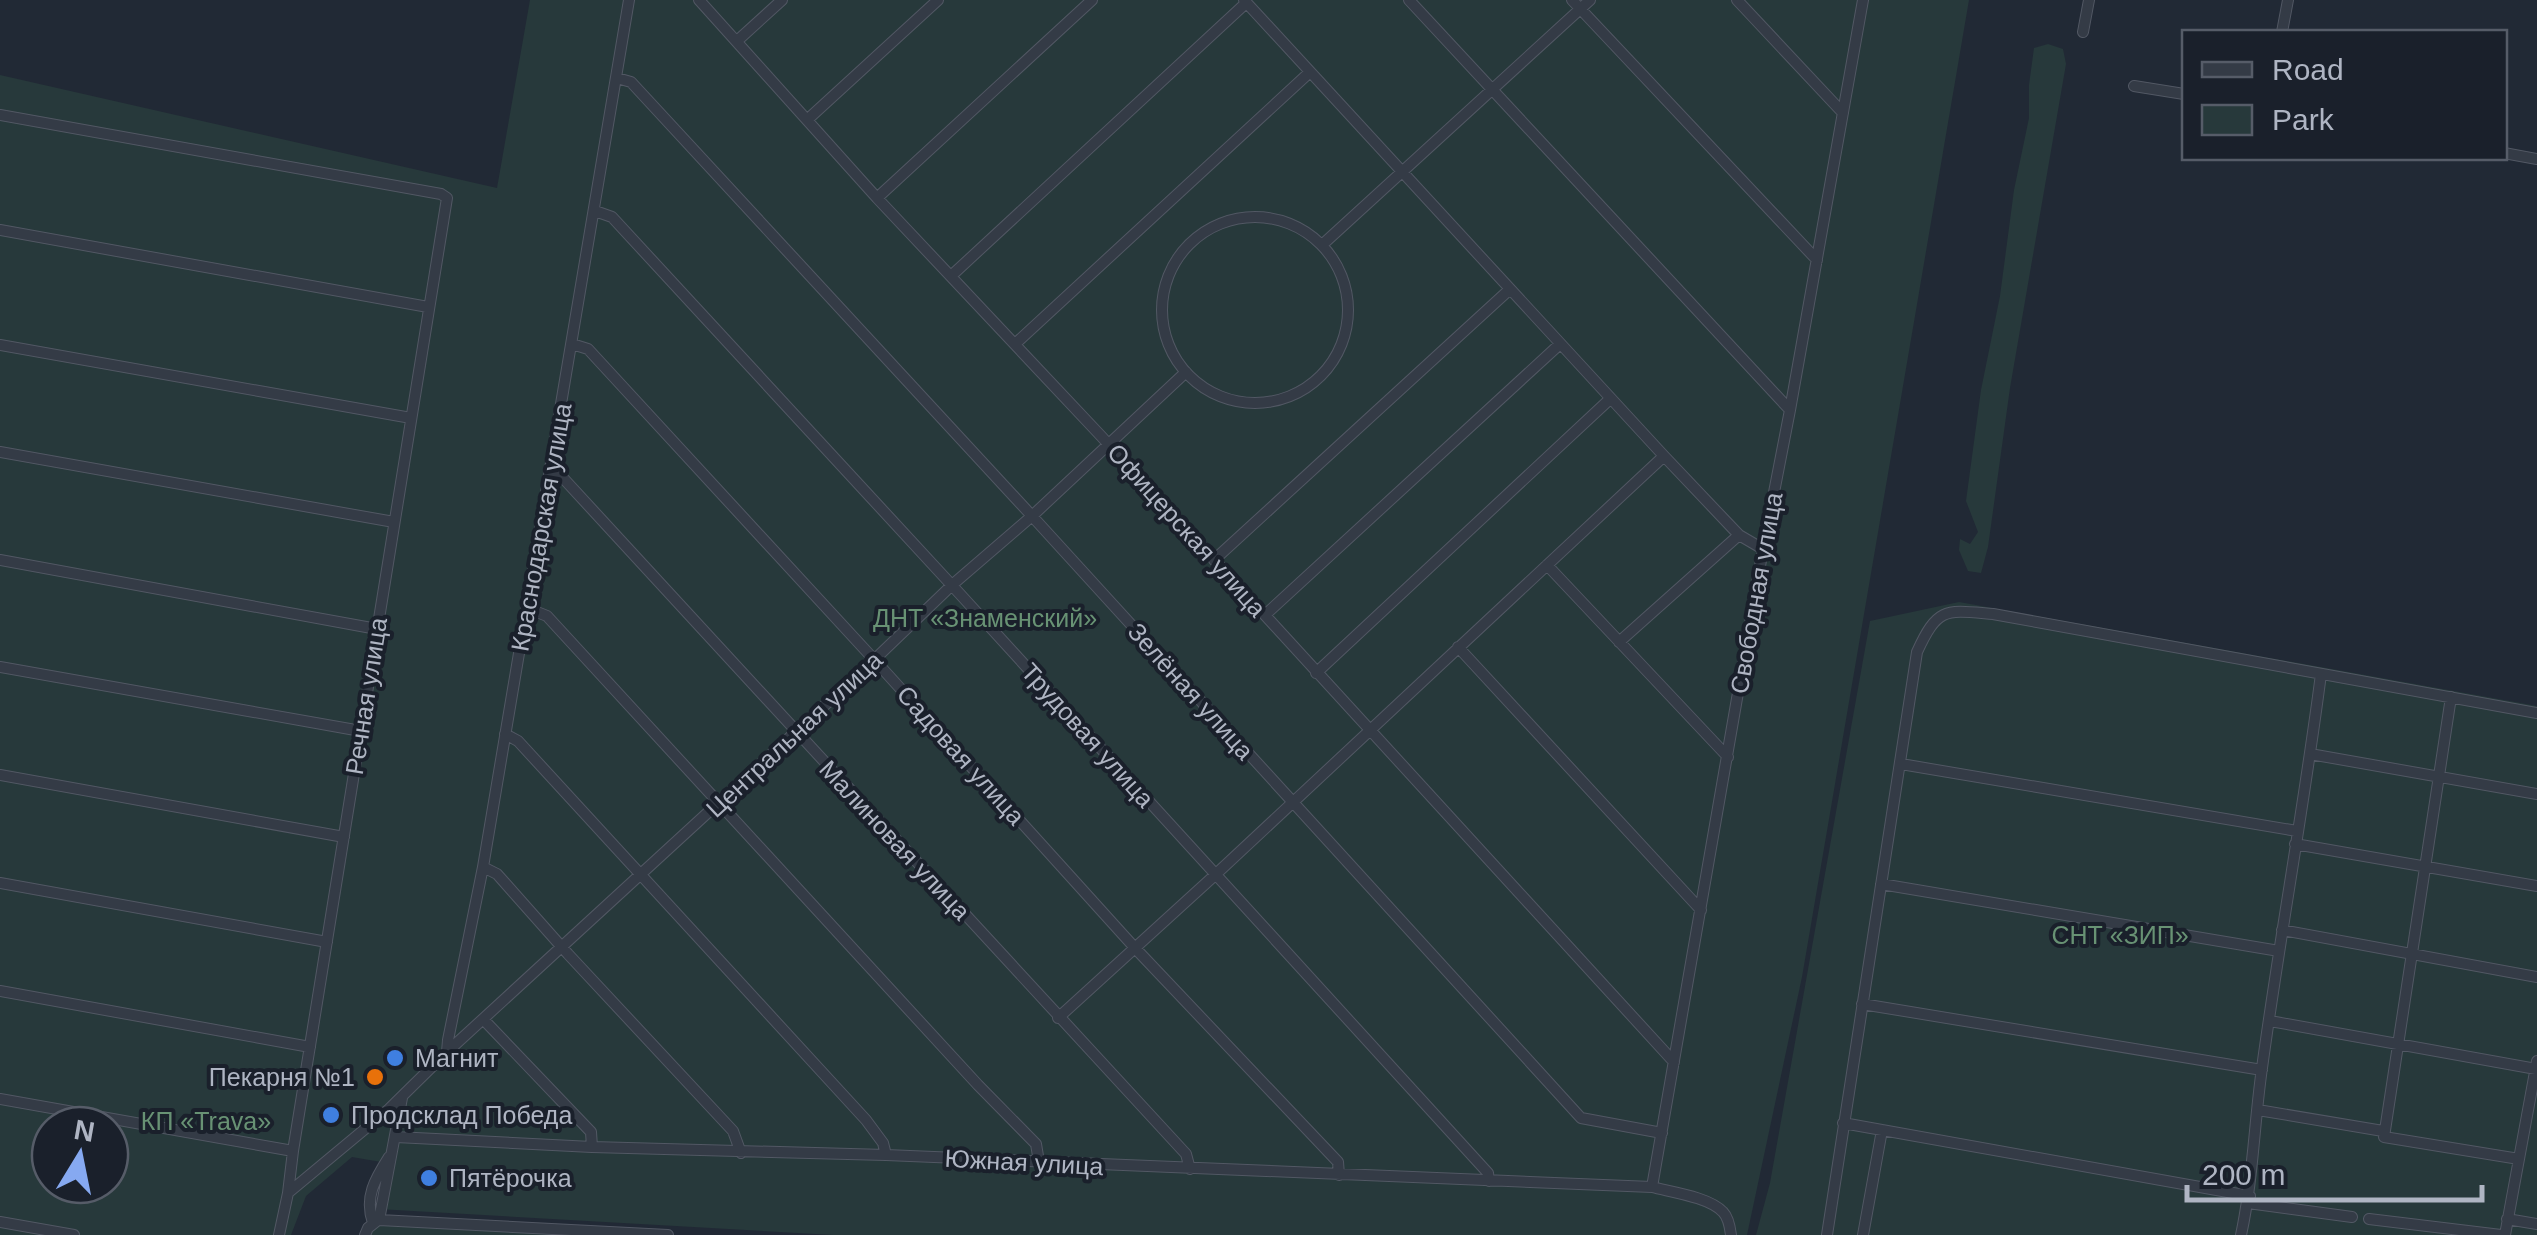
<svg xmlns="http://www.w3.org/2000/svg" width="2537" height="1235" font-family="Arial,sans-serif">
<rect width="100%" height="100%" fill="#212935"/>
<path fill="#27393b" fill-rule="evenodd" d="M 530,0 L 1969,0 L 1802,977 L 1747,1235 L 833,1235 L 378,1209 L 387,1163 L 352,1157 L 306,1196 L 291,1235 L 0,1235 L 0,75 L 497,188 ZM 50,1125 L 110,1125 L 110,1185 L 50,1185 Z
M 2048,44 L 2063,49 L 2066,64 L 2010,388 L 1988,547 L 1981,573 L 1968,571 L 1959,550 L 1960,539 L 1970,544 L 1978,532 L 1966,501 L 1981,390 L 2000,296 L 2014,190 L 2029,118 L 2029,85 L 2034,48 Z
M 1959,602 L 2537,706 L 2537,1235 L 1756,1235 L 1770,1183 L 1870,621 Z
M 373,1223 L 668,1235 L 365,1235 Z"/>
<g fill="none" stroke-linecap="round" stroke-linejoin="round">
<g stroke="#525864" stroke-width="12">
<path id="minor" d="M 699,0 L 877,198 L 1101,436 L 1674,1062
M 1244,0 L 1664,456 L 1739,535 L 1763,549
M 1409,0 L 1790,410
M 1572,0 L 1817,260
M 1737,0 L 1843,113
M 2083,32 L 2089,0
M 2282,32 L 2288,0
M 737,41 L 782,0
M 617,78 L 631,82 L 1032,516 L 1581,1118 L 1662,1133
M 2134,86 L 2184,94
M 0,115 L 441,194 L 447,198 L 293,1151 L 288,1193 L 279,1235
M 807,120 L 938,0
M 2504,153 L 2537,159
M 877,198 L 1092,0
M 595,211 L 612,217 L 959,593 L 1488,1173 L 1489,1181
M1162 310a93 93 0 1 1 186 0a93 93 0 1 1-186 0Z
M 0,230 L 428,307
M 1322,245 L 1590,0
M 951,276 L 1246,3
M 572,344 L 588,349 L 880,666 L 1135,948 L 1338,1162 L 1339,1175
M 1015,344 L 1310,72
M 0,345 L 411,418
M 0,452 L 394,522
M 550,474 L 564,479 L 1186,1154 L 1190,1169
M 0,560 L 377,629
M 1214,560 L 1509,290
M 1547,565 L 1728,757
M 527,608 L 547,616 L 978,1085 L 1036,1144 L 1039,1162
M 1265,615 L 1560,344
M 1619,642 L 1739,535
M 1458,647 L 1701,910
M 0,667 L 361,731
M 1316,673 L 1610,399
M 2451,697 L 2384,1137 L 2519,1159
M 505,734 L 518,741 L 866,1120 L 883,1143 L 886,1155
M 2310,754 L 2537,794
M 1901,764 L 2297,831
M 0,775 L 344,837
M 2295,844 L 2537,886
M 483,867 L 497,874 L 568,954 L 733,1131 L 741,1153
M 0,883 L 327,942
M 1881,884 L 2279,951
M 2282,930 L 2537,977
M 0,991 L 310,1047
M 1862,1004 L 2262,1070
M 1058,1018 L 1215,875 L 1664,456
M 483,1019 L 591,1132 L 592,1147
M 2270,1021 L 2536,1069
M 447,1052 L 448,1040 L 483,867 L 629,0
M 0,1099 L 293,1151
M 2258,1110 L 2383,1131
M 1843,1123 L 2250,1196
M 396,1137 L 592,1147 L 886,1155 L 1652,1187 C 1671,1192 1709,1197 1723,1212 C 1728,1217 1730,1227 1731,1235
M 1652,1187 L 1763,549 L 1790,410 L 1863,0
M 288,1193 L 389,1109 L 447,1052 L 874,660 L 952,585 L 1032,516 L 1186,372
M 2248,1203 L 2352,1217
M 2369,1219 L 2501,1235
M 2507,1219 L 2537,1224
M 379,1220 L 668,1235
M 379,1220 L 402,1098
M 0,1222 L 74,1235
M 373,1223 C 364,1197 375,1179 389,1157
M 365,1235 L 368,1228 L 378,1220
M 1827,1235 L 1917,652 C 1938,606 1946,610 1993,614 L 2537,713
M 1863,1235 L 1882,1130
M 2241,1235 C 2253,1180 2254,1124 2262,1068 C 2280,936 2304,806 2321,674
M 2505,1235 L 2537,1061"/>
</g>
<use href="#minor" stroke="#343b46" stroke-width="10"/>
</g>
<g fill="#3f7fe0" stroke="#1a202b" stroke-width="4">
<circle cx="395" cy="1058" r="10"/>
<circle cx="331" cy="1115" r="10"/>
<circle cx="429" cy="1178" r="10"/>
</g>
<circle fill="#e8710a" stroke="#1a202b" stroke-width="4" cx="375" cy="1077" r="10"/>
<g text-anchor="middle" stroke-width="8" stroke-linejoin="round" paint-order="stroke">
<g font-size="25" fill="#afb5c3" stroke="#1a202b">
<text transform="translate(541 527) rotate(-80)" y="9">Краснодарская улица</text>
<text transform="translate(1187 530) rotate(48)" y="9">Офицерская улица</text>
<text transform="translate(1756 593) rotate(-80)" y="9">Свободная улица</text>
<text transform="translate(1191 691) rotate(48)" y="9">Зелёная улица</text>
<text transform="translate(366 696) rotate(-81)" y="9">Речная улица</text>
<text transform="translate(794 734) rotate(-43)" y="9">Центральная улица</text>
<text transform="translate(1088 735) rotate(48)" y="9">Трудовая улица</text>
<text transform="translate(961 755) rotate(48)" y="9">Садовая улица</text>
<text transform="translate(895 840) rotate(47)" y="9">Малиновая улица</text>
<text transform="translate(1024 1162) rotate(3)" y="9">Южная улица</text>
</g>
<g font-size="25" fill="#689274" stroke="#1a202b">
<text x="985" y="627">ДНТ «Знаменский»</text>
<text x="2120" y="944">СНТ «ЗИП»</text>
<text x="206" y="1130">КП «Trava»</text>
</g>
<g font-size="25" fill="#afb5c3" stroke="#1a202b" text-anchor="start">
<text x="415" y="1067">Магнит</text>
<text x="355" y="1086" text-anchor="end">Пекарня №1</text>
<text x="351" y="1124">Продсклад Победа</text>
<text x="449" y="1187">Пятёрочка</text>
</g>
</g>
<rect x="2182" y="30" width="325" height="130" fill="#1a202b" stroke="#565c68" stroke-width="2.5"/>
<rect x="2202" y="62" width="50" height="15" fill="#343b46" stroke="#565c68" stroke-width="2.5"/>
<text x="2272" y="80" font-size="30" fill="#afb5c3">Road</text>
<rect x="2202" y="105" width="50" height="30" fill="#27393b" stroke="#565c68" stroke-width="2.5"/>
<text x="2272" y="130" font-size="30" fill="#afb5c3">Park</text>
<g transform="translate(80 1155) rotate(10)"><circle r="48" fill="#1a202b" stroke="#565c68" stroke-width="2.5"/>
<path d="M0-8L18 38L0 25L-18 38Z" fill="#86a9f1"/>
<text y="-15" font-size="28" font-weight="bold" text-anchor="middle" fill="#afb5c3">N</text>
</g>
<path d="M2187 1185v15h295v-15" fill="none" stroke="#afb5c3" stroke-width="5"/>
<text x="2202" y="1185" font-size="30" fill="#afb5c3" stroke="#1a202b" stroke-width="8" paint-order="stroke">200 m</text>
</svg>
